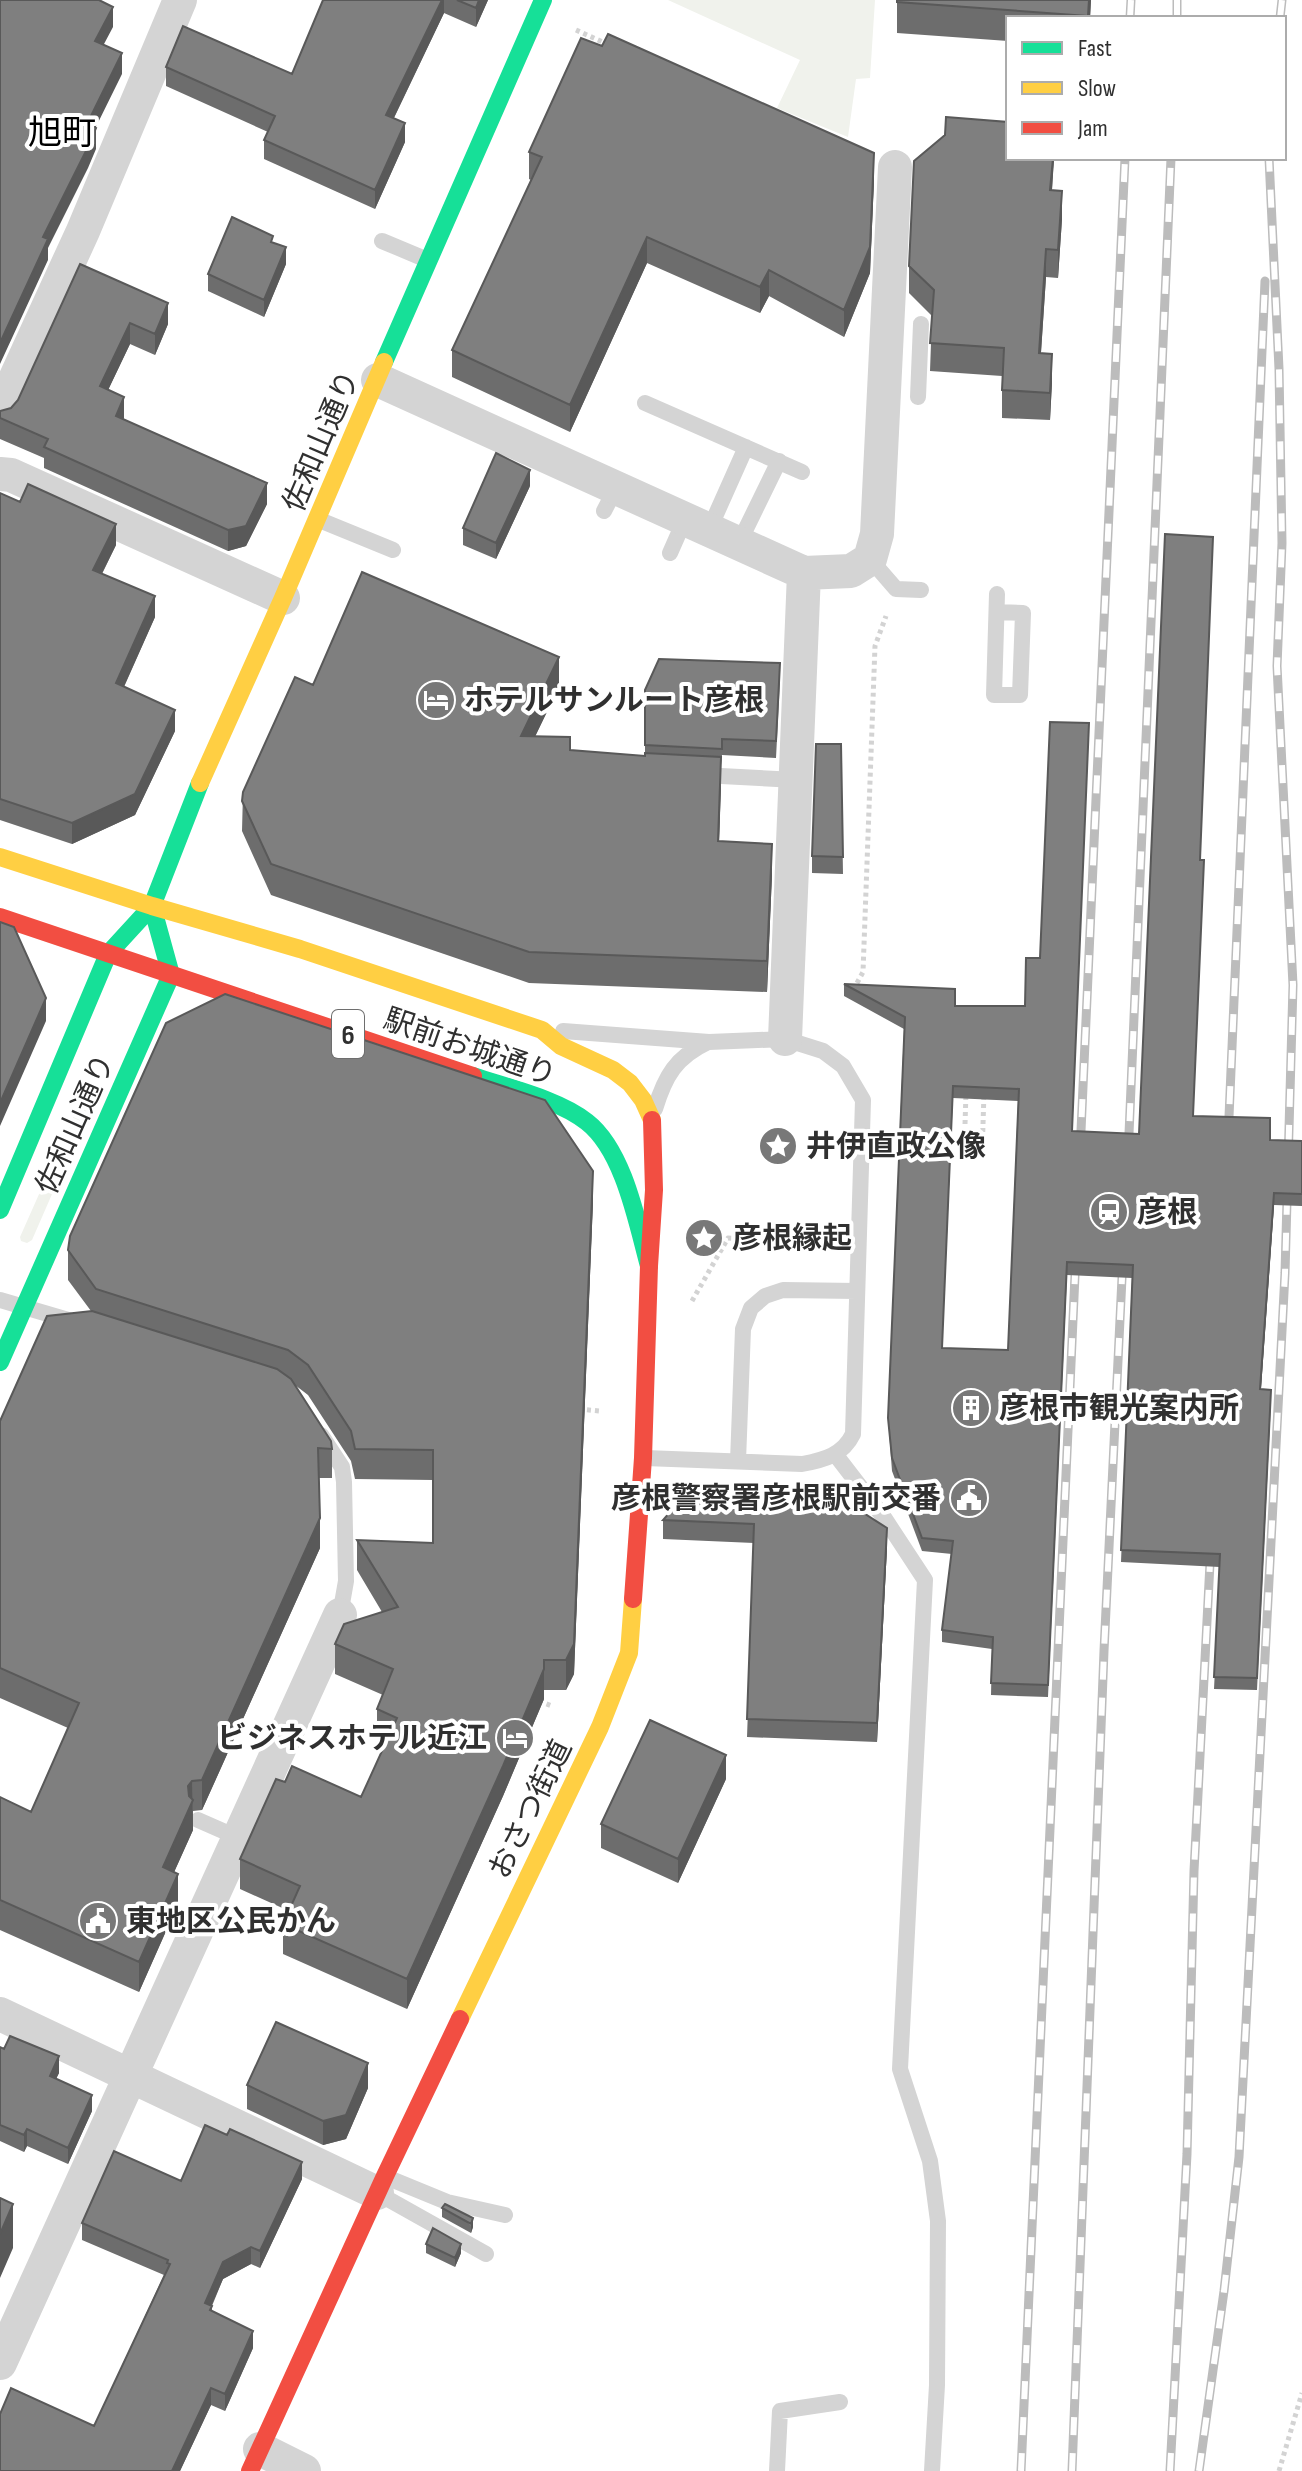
<svg xmlns="http://www.w3.org/2000/svg" width="1302" height="2471" font-family="'Sofia Sans Condensed','Noto Sans JP',sans-serif">
<rect width="100%" height="100%" fill="#fff"/>
<path fill="#f0f2ec" d="M 668,0 L 875,0 L 870,78 L 856,79 L 848,137 L 777,108 L 800,60 Z
M 87,1086 L 97,1091 L 32,1240 L 27,1243 L 21,1241 L 20,1237 Z"/>
<g fill="none" stroke-linecap="round" stroke-linejoin="round">
<path stroke="#d3d3d3" stroke-width="5" stroke-dasharray="4 4" stroke-linecap="butt" d="M 576,30 L 607,44
M 857,983 L 863,972 L 875,646 L 886,616
M 964,1156 L 966,1093
M 982,1156 L 984,1093
M 692,1301 L 728,1238 L 821,1242
M 579,1409 L 600,1411
M 539,1701 L 552,1706
M 1279,2471 L 1302,2393"/>
<path stroke="#d4d4d4" stroke-width="16" d="M 382,241 L 425,259
M 918,397 L 921,324
M 645,403 L 802,472
M 604,511 L 616,488
M 317,519 L 393,550
M 709,530 L 746,447
M 739,543 L 779,461
M 670,553 L 685,519
M 870,559 L 896,589 L 921,590
M 997,612 L 1023,613 L 1020,695 L 994,695 L 997,594
M 702,775 L 796,780
M 563,1031 L 709,1042 L 785,1039 L 823,1051 L 843,1066 L 863,1100 L 853,1434 C 843,1455 824,1460 802,1464 L 645,1458
M 655,1109 C 665,1076 676,1057 708,1042
M 0,1300 L 75,1322
M 321,1435 L 342,1467 L 344,1482 L 346,1581 L 340,1615
M 835,1454 L 885,1519 L 925,1580 L 900,2069 L 930,2161 L 938,2221 L 937,2385 L 932,2471
M 738,1461 L 743,1329 L 751,1308 L 765,1296 L 783,1290 L 857,1291
M 198,1820 L 239,1838
M 386,2177 L 447,2202 L 505,2215
M 379,2194 L 486,2254
M 777,2471 L 780,2411 L 840,2402"/>
<path stroke="#d4d4d4" stroke-width="34" d="M 378,380 L 804,573 L 851,571 L 870,559 L 877,534 L 895,167
M 0,412 L 83,231 L 180,0
M 0,474 L 11,475 L 283,598
M 785,1039 L 804,573
M 0,2014 L 377,2193
M 0,2363 L 340,1615
M 260,2449 L 304,2471"/>
<path stroke="#16e098" stroke-width="18" d="M 384,362 L 543,0
M 473,1076 C 508,1088 558,1099 587,1122 C 624,1151 637,1222 649,1266
M 0,1210 L 108,954 L 152,906 L 200,783
M 0,1362 L 171,975 L 152,906"/>
<path stroke="#ffcf43" stroke-width="18" d="M 200,783 L 283,598 L 384,362
M 0,857 L 152,906 L 300,949 L 542,1030 L 561,1046 L 613,1070 L 630,1083 L 643,1100 L 652,1120
M 460,2019 L 600,1727 L 629,1653 L 633,1599"/>
<path stroke="#f24e42" stroke-width="18" d="M 0,917 L 473,1076
M 633,1599 L 643,1458 L 649,1266 L 654,1190 L 652,1120
M 250,2471 L 385,2176 L 460,2019"/>
<g stroke="#bcbcbc" stroke-width="9">
<path id="rail" d="M 1130,18 L 1131,0
M 1177,18 L 1177,0
M 1280,18 L 1282,0
M 1228,1140 L 1265,281
M 1080,1153 L 1125,158
M 1128,1157 L 1171,158
M 1021,2471 L 1076,1253
M 1072,2471 L 1104,1651 L 1123,1257
M 1170,2471 L 1187,2154 L 1194,1871 L 1211,1544
M 1199,2471 L 1224,2291 L 1239,2157 L 1285,1273 L 1293,985 L 1277,666 L 1282,543 L 1279,369 L 1269,158"/>
</g>
<use href="#rail" stroke="#fff" stroke-width="6" stroke-dasharray="18" stroke-linecap="butt"/>
</g>
<path fill="#6d6d6d" fill-rule="evenodd" d="M 323,0 L 488,0 L 476,27 L 444,13 L 394,118 L 405,142 L 375,209 L 264,159 L 264,140 L 268,132 L 166,86 L 166,67 L 292,74 Z
M 897,0 L 1091,0 L 1090,18 L 1008,18 L 1008,41 L 897,33 Z
M 529,152 L 874,180 L 870,273 L 844,337 L 769,296 L 760,313 L 647,263 L 570,432 L 452,377 L 452,350 L 531,180 L 529,179 Z
M 1054,158 L 1052,191 L 1062,219 L 1058,278 L 1046,277 L 1041,353 L 1052,382 L 1050,420 L 1002,418 L 1002,376 L 930,371 L 932,316 L 909,293 L 909,266 Z
M 273,242 L 286,264 L 264,317 L 208,291 L 208,274 Z
M 80,264 L 168,324 L 155,355 L 130,344 L 108,390 L 124,418 L 123,420 L 267,504 L 246,546 L 228,551 L 44,468 L 44,458 L 0,439 L 0,411 L 11,408 L 18,400 Z
M 530,486 L 496,559 L 463,545 L 463,528 Z
M 0,493 L 116,545 L 102,574 L 155,617 L 124,687 L 175,731 L 135,815 L 72,844 L 0,820 Z
M 780,680 L 776,758 L 722,755 L 721,765 L 719,841 L 772,874 L 767,992 L 529,983 L 271,895 L 242,831 L 243,792 L 313,685 L 559,687 L 535,736 L 570,750 L 645,756 L 645,690 Z
M 841,744 L 843,874 L 812,873 L 812,856 Z
M 1200,860 L 1193,1116 L 1270,1140 L 1302,1141 L 1302,1206 L 1274,1205 L 1261,1389 L 1271,1402 L 1257,1690 L 1214,1689 L 1220,1567 L 1121,1562 L 1132,1278 L 1067,1275 L 1048,1697 L 991,1695 L 992,1649 L 942,1642 L 942,1630 L 952,1554 L 922,1551 L 892,1471 L 888,1418 L 904,1029 L 844,996 L 844,984 L 955,1006 L 1025,1006 L 1040,958 L 1072,1131 L 1139,1134 ZM 953,1098 L 1018,1101 L 1008,1350 L 942,1348 Z
M 593,1201 L 574,1674 L 566,1690 L 544,1690 L 544,1699 L 503,1796 L 407,2009 L 283,1954 L 283,1924 L 289,1911 L 240,1889 L 240,1859 L 285,1782 L 361,1797 L 386,1743 L 377,1739 L 377,1709 L 383,1695 L 335,1674 L 335,1644 L 382,1612 L 357,1570 L 357,1540 L 433,1543 L 433,1480 L 355,1479 L 351,1461 L 308,1395 L 295,1385 L 332,1449 L 332,1478 L 319,1478 L 320,1548 L 202,1810 L 193,1811 L 193,1830 L 174,1872 L 178,1904 L 139,1992 L 0,1930 L 0,1797 L 31,1812 L 68,1728 L 0,1698 L 0,1421 L 91,1311 L 68,1280 L 68,1250 Z
M 837,1496 L 887,1547 L 877,1742 L 747,1737 L 754,1543 L 663,1539 L 663,1520 Z
M 726,1779 L 678,1883 L 601,1848 L 601,1824 Z
M 0,2047 L 59,2073 L 56,2078 L 92,2111 L 68,2164 L 27,2146 L 24,2152 L 0,2141 Z
M 247,2085 L 368,2088 L 346,2139 L 323,2145 L 247,2109 Z
M 302,2179 L 260,2268 L 251,2264 L 223,2279 L 212,2306 L 212,2311 L 253,2348 L 225,2411 L 211,2405 L 180,2471 L 0,2471 L 94,2426 L 164,2275 L 82,2240 L 82,2223 L 181,2181 Z
M 445,2204 L 473,2227 L 471,2233 L 442,2217 L 442,2208 Z
M 426,2244 L 461,2253 L 455,2267 L 426,2253 Z"/>
<path fill="#595959" d="M 442,0 L 444,0 L 444,13 L 386,134 L 386,115 Z
M 479,0 L 488,0 L 476,27 L 476,8 Z
M 1089,0 L 1091,0 L 1090,18 L 1088,18 Z
M 113,7 L 113,27 L 95,61 L 95,41 Z
M 122,53 L 122,74 L 87,145 L 87,124 Z
M 405,123 L 405,142 L 375,209 L 375,190 Z
M 96,128 L 96,149 L 88,168 L 48,248 L 48,260 L 0,364 L 0,343 L 43,237 Z
M 874,153 L 874,180 L 870,273 L 844,337 L 844,310 Z
M 1053,158 L 1054,158 L 1050,218 L 1050,190 Z
M 1062,191 L 1062,219 L 1058,278 L 1058,250 Z
M 647,237 L 647,263 L 570,432 L 570,405 Z
M 286,247 L 286,264 L 264,317 L 264,300 Z
M 1046,249 L 1046,277 L 1039,381 L 1039,353 Z
M 769,270 L 769,296 L 760,313 L 760,287 Z
M 168,303 L 168,324 L 155,355 L 155,334 Z
M 130,323 L 130,344 L 100,407 L 100,386 Z
M 1052,354 L 1052,382 L 1050,420 L 1050,393 Z
M 124,397 L 124,418 L 116,437 L 116,416 Z
M 530,470 L 530,486 L 496,559 L 496,543 Z
M 267,483 L 267,504 L 246,546 L 228,551 L 228,530 Z
M 116,524 L 116,545 L 93,591 L 93,570 Z
M 155,596 L 155,617 L 116,704 L 116,683 Z
M 559,657 L 559,687 L 521,766 L 521,736 Z
M 175,710 L 175,731 L 135,815 L 72,844 L 72,823 Z
M 721,757 L 721,787 L 718,872 L 718,841 Z
M 772,844 L 772,874 L 767,992 L 767,961 Z
M 46,998 L 46,1021 L 0,1126 L 0,1103 Z
M 593,1171 L 593,1201 L 574,1674 L 566,1690 L 566,1660 Z
M 1274,1193 L 1274,1205 L 1260,1401 L 1260,1389 Z
M 320,1518 L 320,1548 L 202,1810 L 202,1780 Z
M 887,1528 L 887,1547 L 877,1742 L 877,1723 Z
M 544,1660 L 544,1699 L 503,1796 L 407,2009 L 407,1979 Z
M 726,1755 L 726,1779 L 678,1883 L 678,1859 Z
M 192,1781 L 193,1830 L 163,1897 L 163,1867 L 188,1786 Z
M 178,1874 L 178,1904 L 139,1992 L 139,1962 Z
M 59,2056 L 59,2073 L 50,2092 L 50,2076 Z
M 368,2063 L 368,2088 L 346,2139 L 323,2145 L 323,2121 Z
M 92,2095 L 92,2111 L 68,2164 L 68,2148 Z
M 27,2129 L 27,2146 L 24,2152 L 24,2135 Z
M 302,2162 L 302,2179 L 260,2268 L 260,2251 Z
M 13,2204 L 13,2248 L 0,2278 L 0,2234 Z
M 473,2218 L 473,2227 L 471,2233 L 471,2224 Z
M 461,2244 L 461,2253 L 455,2267 L 455,2258 Z
M 251,2247 L 251,2264 L 223,2279 L 205,2320 L 205,2303 L 223,2262 Z
M 253,2331 L 253,2348 L 225,2411 L 225,2394 Z
M 211,2388 L 211,2405 L 180,2471 L 172,2471 Z"/>
<path fill="#7f7f7f" stroke="#595959" stroke-width="2" fill-rule="evenodd" d="M 0,0 L 99,0 L 113,7 L 95,41 L 122,53 L 87,124 L 96,128 L 88,147 L 43,237 L 48,239 L 0,343 Z
M 323,0 L 442,0 L 386,115 L 405,123 L 375,190 L 264,140 L 275,116 L 166,67 L 183,26 L 292,74 Z
M 457,0 L 479,0 L 476,8 Z
M 897,0 L 1089,0 L 1088,16 L 897,2 Z
M 608,34 L 874,153 L 870,247 L 844,310 L 769,270 L 760,287 L 647,237 L 570,405 L 452,350 L 542,157 L 529,152 L 581,38 L 602,46 Z
M 946,117 L 1008,122 L 1008,158 L 1053,158 L 1050,190 L 1062,191 L 1058,250 L 1046,249 L 1039,353 L 1052,354 L 1050,393 L 1002,390 L 1004,348 L 930,343 L 934,290 L 909,266 L 914,161 L 945,135 Z
M 232,217 L 273,236 L 271,242 L 286,247 L 264,300 L 208,274 Z
M 80,264 L 168,303 L 155,334 L 130,323 L 100,386 L 124,397 L 116,416 L 267,483 L 246,526 L 228,530 L 44,447 L 48,439 L 0,418 L 0,411 L 11,408 L 18,400 Z
M 496,453 L 530,470 L 496,543 L 463,528 Z
M 28,484 L 116,524 L 93,570 L 155,596 L 116,683 L 175,710 L 135,794 L 72,823 L 0,799 L 0,493 L 20,502 Z
M 1165,534 L 1213,537 L 1200,860 L 1204,860 L 1193,1116 L 1270,1118 L 1270,1140 L 1302,1141 L 1302,1194 L 1274,1193 L 1260,1389 L 1271,1390 L 1257,1678 L 1214,1677 L 1220,1554 L 1121,1550 L 1133,1265 L 1067,1262 L 1048,1685 L 991,1683 L 993,1637 L 942,1630 L 953,1541 L 922,1538 L 892,1458 L 888,1418 L 905,1017 L 844,984 L 955,989 L 955,1006 L 1025,1006 L 1026,958 L 1040,958 L 1050,722 L 1089,723 L 1072,1131 L 1139,1134 ZM 953,1086 L 1019,1089 L 1008,1350 L 942,1348 Z
M 362,572 L 559,657 L 521,736 L 570,737 L 570,750 L 645,756 L 645,753 L 721,757 L 718,841 L 772,844 L 767,961 L 529,952 L 271,864 L 242,801 L 243,792 L 295,677 L 313,685 Z
M 659,659 L 780,663 L 776,741 L 722,739 L 722,749 L 645,745 L 645,690 Z
M 816,744 L 841,744 L 843,857 L 812,856 Z
M 0,922 L 14,927 L 46,998 L 0,1103 Z
M 225,994 L 545,1100 L 593,1171 L 574,1644 L 566,1660 L 544,1660 L 544,1669 L 503,1766 L 407,1979 L 283,1924 L 300,1886 L 240,1859 L 276,1779 L 285,1782 L 292,1766 L 361,1797 L 397,1718 L 377,1709 L 393,1669 L 335,1644 L 344,1624 L 398,1607 L 357,1540 L 433,1543 L 433,1450 L 355,1449 L 351,1431 L 308,1365 L 288,1350 L 96,1289 L 68,1250 L 70,1236 L 166,1023 Z
M 92,1311 L 277,1369 L 291,1379 L 331,1441 L 332,1449 L 318,1448 L 320,1518 L 202,1780 L 192,1781 L 188,1786 L 189,1796 L 193,1800 L 163,1867 L 178,1874 L 139,1962 L 0,1900 L 0,1797 L 31,1812 L 79,1703 L 0,1668 L 0,1421 L 47,1316 Z
M 705,1485 L 822,1490 L 837,1496 L 887,1528 L 877,1723 L 747,1719 L 754,1524 L 663,1520 L 692,1487 Z
M 650,1720 L 726,1755 L 678,1859 L 601,1824 Z
M 276,2022 L 368,2063 L 346,2115 L 323,2121 L 247,2085 Z
M 10,2036 L 59,2056 L 50,2076 L 92,2095 L 68,2148 L 27,2129 L 24,2135 L 0,2125 L 0,2047 L 4,2049 Z
M 205,2125 L 227,2135 L 230,2129 L 302,2162 L 260,2251 L 251,2247 L 223,2262 L 205,2303 L 212,2306 L 210,2310 L 253,2331 L 225,2394 L 211,2388 L 172,2471 L 0,2471 L 0,2414 L 11,2388 L 94,2426 L 170,2264 L 167,2263 L 168,2260 L 82,2223 L 114,2151 L 181,2181 Z
M 0,2198 L 13,2204 L 0,2234 Z
M 445,2204 L 473,2218 L 471,2224 L 442,2208 Z
M 433,2228 L 461,2244 L 455,2258 L 426,2244 Z"/>
<defs>
<g id="hotel-disc" transform="scale(2)"><circle r="9.5" fill="#787878" stroke="#fff"/><path d="M-6-4.5h1.5V1H6V5H4.5V3h-9V5H-6ZM-4 0a1.8 1.8 0 1 1 3.6 0ZM.5 0V-2.5h3Q6-2.5 6 0Z" fill="#fff"/></g>
<g id="sight-disc" transform="scale(2)"><circle r="9.5" fill="#787878" stroke="#fff"/><path d="M0-6L1.8-2.2L6-1.7L2.9 1.2L3.7 5.4L0 3.3L-3.7 5.4L-2.9 1.2L-6-1.7L-1.8-2.2Z" fill="#fff"/></g>
<g id="station-disc" transform="scale(2)"><circle r="9.5" fill="#787878" stroke="#fff"/><path d="M-3-6H3Q5-6 5-4V2Q5 4 3 4L4.5 6H3L1.5 4h-3L-3 6H-4.5L-3 4Q-5 4-5 2V-4Q-5-6-3-6ZM-3.5-4v3h7v-3ZM-3.5 1v1.5H-2V1ZM2 1v1.5H3.5V1Z" fill="#fff"/></g>
<g id="building-disc" transform="scale(2)"><circle r="9.5" fill="#787878" stroke="#fff"/><path d="M-4-6H4V6H1V3H-1V6H-4ZM-2.5-4.3h1.7v1.8h-1.7ZM.8-4.3h1.7v1.8H.8ZM-2.5-1h1.7V.8h-1.7ZM.8-1h1.7V.8H.8Z" fill="#fff"/></g>
<g id="civic-disc" transform="scale(2)"><circle r="9.5" fill="#787878" stroke="#fff"/><path d="M-.6-6.5H3V-4.5H.6V-3L4-1V1h2V6H-6V1h2V-1L-.6-3ZM-1.2 2.5V6h2.4V2.5Z" fill="#fff"/></g>
</defs>
<g fill-rule="evenodd">
<use href="#hotel-disc" x="436" y="700"/>
<use href="#sight-disc" x="778" y="1146"/>
<use href="#station-disc" x="1109" y="1212"/>
<use href="#sight-disc" x="704" y="1238"/>
<use href="#building-disc" x="971" y="1408"/>
<use href="#civic-disc" x="969" y="1498"/>
<use href="#hotel-disc" x="515" y="1738"/>
<use href="#civic-disc" x="98" y="1921"/>
</g>
<g text-anchor="middle" stroke-width="8" stroke-linejoin="round" paint-order="stroke">
<rect fill="#fff" stroke="#6e6e6e" stroke-width="2" x="332" y="1010" width="32" height="48" rx="6"/>
<g font-size="28" font-weight="bold" fill="#303030">
<text x="348" y="1044">6</text>
</g>
<g font-size="30" fill="#303030" stroke="#fff">
<text transform="translate(321 441) rotate(-67)" y="10">佐和山通り</text>
<text transform="translate(470 1047) rotate(19)" y="10">駅前お城通り</text>
<text transform="translate(75 1124) rotate(-66)" y="10">佐和山通り</text>
<text transform="translate(530 1809) rotate(-64)" y="10">おさつ街道</text>
</g>
<g font-size="30" font-weight="bold" fill="#303030" stroke="#fff" text-anchor="start">
<text x="464" y="710">ホテルサンルート彦根</text>
<text x="806" y="1156">井伊直政公像</text>
<text x="1137" y="1222">彦根</text>
<text x="732" y="1248">彦根縁起</text>
<text x="999" y="1418">彦根市観光案内所</text>
<text x="941" y="1508" text-anchor="end">彦根警察署彦根駅前交番</text>
<text x="487" y="1748" text-anchor="end">ビジネスホテル近江</text>
<text x="126" y="1931">東地区公民かん</text>
</g>
<g font-size="34" fill="#000" stroke="#fff">
<text x="62" y="144">旭町</text>
</g>
</g>
<rect x="1006" y="16" width="280" height="144" fill="#ffffff" stroke="#acacac" stroke-width="2"/>
<rect x="1022" y="42" width="40" height="12" fill="#16e098" stroke="#acacac" stroke-width="2"/>
<text x="1078" y="56" font-size="24" fill="#303030">Fast</text>
<rect x="1022" y="82" width="40" height="12" fill="#ffcf43" stroke="#acacac" stroke-width="2"/>
<text x="1078" y="96" font-size="24" fill="#303030">Slow</text>
<rect x="1022" y="122" width="40" height="12" fill="#f24e42" stroke="#acacac" stroke-width="2"/>
<text x="1078" y="136" font-size="24" fill="#303030">Jam</text>
</svg>
